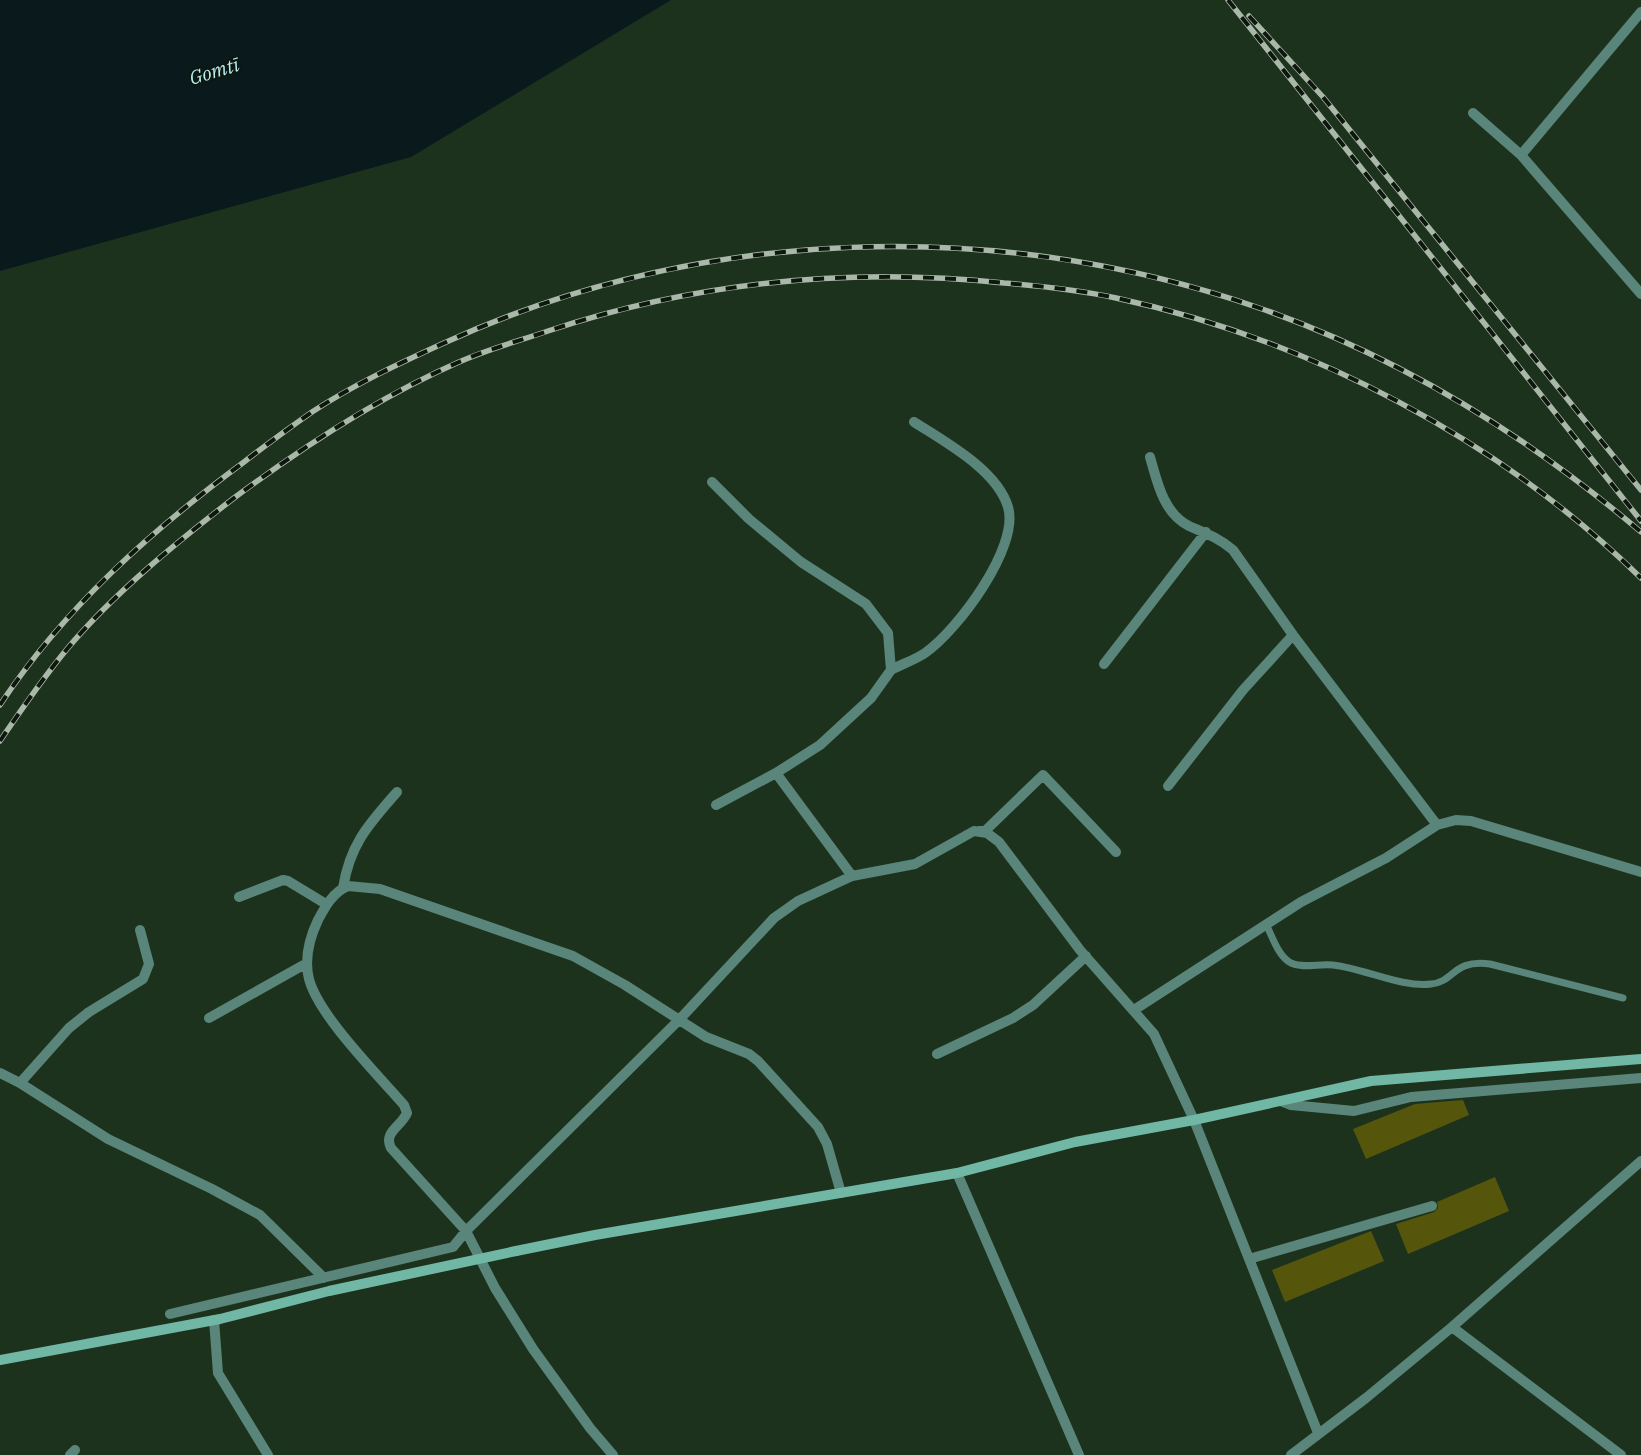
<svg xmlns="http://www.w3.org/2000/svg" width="1641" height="1455" font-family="'IBM Plex Serif',serif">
<rect width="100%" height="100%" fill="#1d321d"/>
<path fill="#09191c" d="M 0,0 L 671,0 L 411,157 L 0,271 Z"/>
<path fill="#55560c" d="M 1463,1100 L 1469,1115 L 1366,1159 L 1353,1129 L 1415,1104 Z
M 1495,1177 L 1509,1211 L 1408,1254 L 1396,1224 L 1434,1212 L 1438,1208 L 1437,1202 Z
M 1371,1231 L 1384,1261 L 1285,1302 L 1272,1270 Z"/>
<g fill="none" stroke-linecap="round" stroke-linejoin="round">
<path stroke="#59857a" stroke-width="7" d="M 1266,924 C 1272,936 1278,956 1291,963 C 1303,969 1320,963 1333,965 C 1362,968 1403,988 1431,984 C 1455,982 1452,959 1490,964 L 1623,998"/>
<path stroke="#59857a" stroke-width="10" d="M 1473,113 L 1521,155 L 1641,294
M 1521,155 L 1641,12
M 1150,457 C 1157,481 1163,513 1189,526 C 1205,533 1219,538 1233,550 L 1293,635 L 1437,825
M 712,482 L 749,519 L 801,562 L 866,604 L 888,633 L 891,670 L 871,698 L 820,745 L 776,773 L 716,805
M 1104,664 L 1206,532
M 891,670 C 902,664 915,660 925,653 C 957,631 1020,547 1008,507 C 997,470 945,442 914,422
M 776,773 L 852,876
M 1168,786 L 1243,690 L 1293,635
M 980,831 L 985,831 L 1043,775 L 1116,852
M 343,888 C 350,844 369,824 397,792
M 239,897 L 283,880 L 288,881 L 326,904
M 1134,1010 L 1301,902 L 1386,858 L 1437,825 L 1456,820 L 1471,821 L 1641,872
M 209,1018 L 307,963
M 937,1054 L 1013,1018 L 1033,1005 L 1086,956
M 0,1073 L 20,1083 L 108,1139 L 212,1189 L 260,1215 L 324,1278
M 20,1083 L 69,1028 L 89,1012 L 143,979 L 149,964 L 140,930
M 1281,1101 L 1291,1105 L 1354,1111 L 1411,1097 L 1641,1078
M 957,1173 L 1079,1455
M 1249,1259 L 1432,1206
M 170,1314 L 453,1247 L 466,1231 L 680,1019 L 774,918 L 798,901 L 852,876 L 915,864 L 974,831 L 987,833 L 999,842 L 1080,950 L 1154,1034 L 1194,1120 L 1318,1433
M 214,1320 L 218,1373 L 268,1455
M 1452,1327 L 1621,1455
M 70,1455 L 75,1450
M 613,1455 L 590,1428 L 533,1349 L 495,1288 L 466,1231 L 391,1148 C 383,1132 401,1127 407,1113 L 404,1105 C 378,1075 318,1015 309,979 C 304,959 309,939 318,920 C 325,907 333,892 348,886 L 380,889 L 573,956 L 625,985 L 706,1037 L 749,1054 L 758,1061 L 818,1127 L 827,1144 L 841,1193
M 1291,1455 L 1366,1398 L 1452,1327 L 1641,1161"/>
<path stroke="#70b7a6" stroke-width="10" d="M 516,1251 L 595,1235 L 957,1173 L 1075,1142 L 1194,1120 L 1371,1081 L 1641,1059"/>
<g stroke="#a9b8a8" stroke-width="5.5">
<path id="rail" d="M 1228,0 L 1641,521
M 1249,16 L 1323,97 L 1641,490
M 0,705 C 64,608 152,530 244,462 C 266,445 289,428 312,412 C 353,385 400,363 444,343 C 701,226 999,216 1265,310 C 1403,359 1530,438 1641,532
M 0,741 C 21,710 43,678 67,649 C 113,594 177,542 234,498 C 304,446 379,397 459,362 C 488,349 519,341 548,331 C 696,282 850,267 1004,283 C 1041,286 1079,290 1116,298 C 1309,339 1500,440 1641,578"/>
</g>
<use href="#rail" stroke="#0e170e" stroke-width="4" stroke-dasharray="11" stroke-linecap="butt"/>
<path stroke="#70b7a6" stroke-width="10" d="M 0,1360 L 220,1319 L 329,1291 L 516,1251"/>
</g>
<g text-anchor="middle" stroke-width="4" stroke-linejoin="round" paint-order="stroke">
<g font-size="19" font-style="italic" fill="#b8eff9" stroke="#0e170e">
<text transform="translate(214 71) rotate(-17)" y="7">Gomtī</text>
</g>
</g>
</svg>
